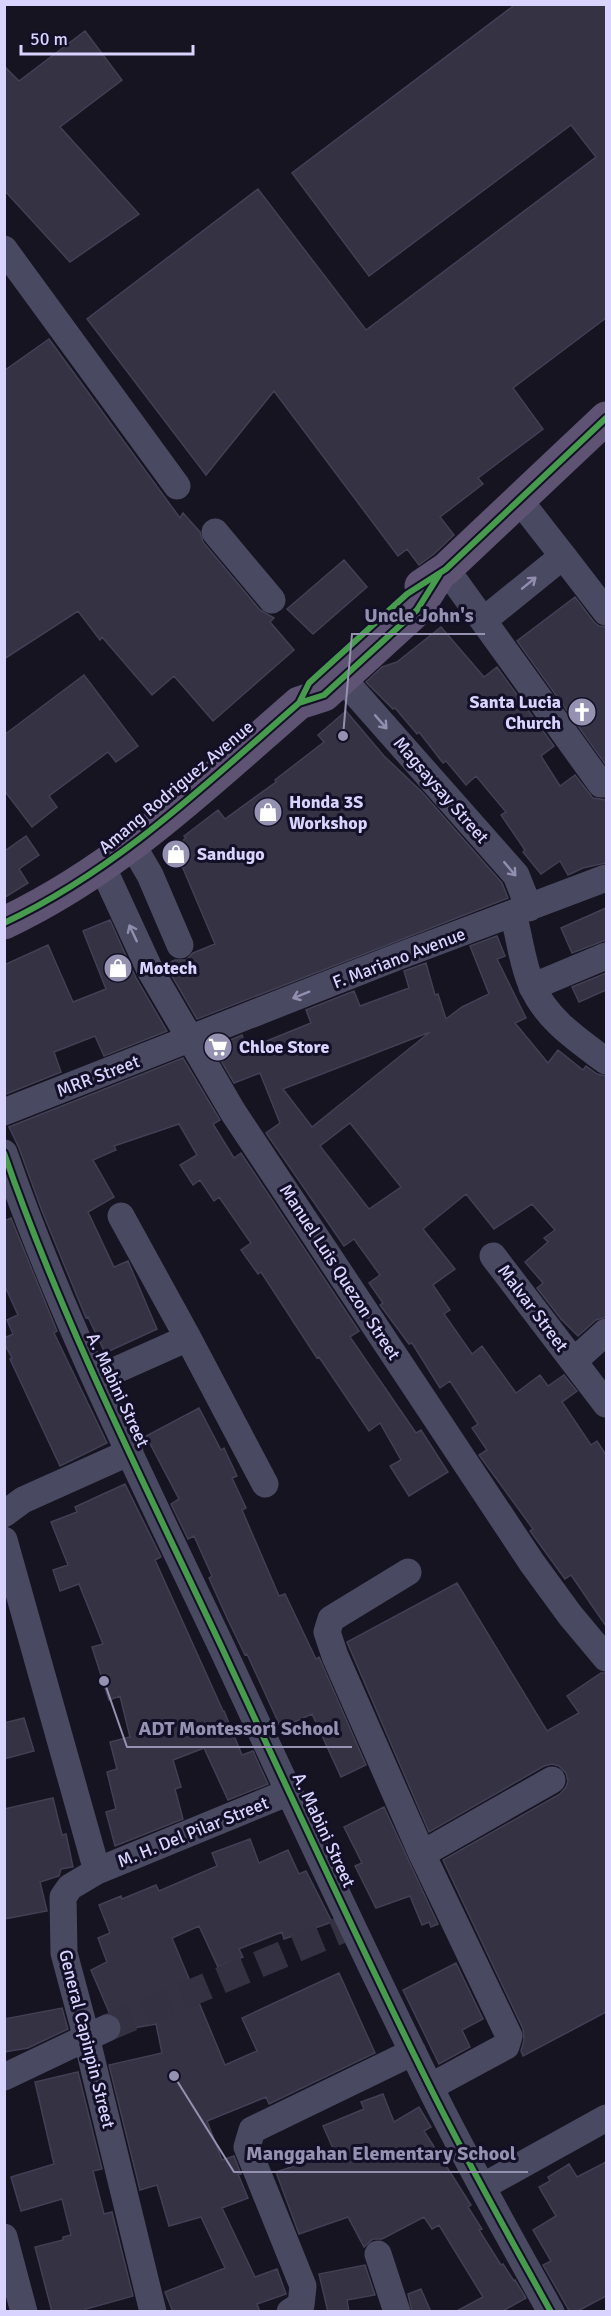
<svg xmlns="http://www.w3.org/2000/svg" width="611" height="2316" font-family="Signika,sans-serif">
<rect width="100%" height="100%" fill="#161421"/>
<path fill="#343243" stroke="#433f54" stroke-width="1.5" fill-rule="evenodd" d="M 516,4 L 606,4 L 606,318 L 513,388 L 543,429 L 478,478 L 483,484 L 440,517 L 454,535 L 434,554 L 419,565 L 407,549 L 398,556 L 274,391 L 206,475 L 87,319 L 258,189 L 366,330 L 596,157 L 571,125 L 369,276 L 292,173 Z
M 85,31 L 122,80 L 60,127 L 139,214 L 70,262 L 4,190 L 4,66 L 19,81 Z
M 49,339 L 180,518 L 183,513 L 200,532 L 203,542 L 260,610 L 274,618 L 270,622 L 294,650 L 213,721 L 174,676 L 152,695 L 102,637 L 100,640 L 78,611 L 4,659 L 4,371 Z
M 344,560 L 367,587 L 313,634 L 287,609 Z
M 575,597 L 594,622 L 599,626 L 606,627 L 606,765 L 517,641 Z
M 441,627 L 484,677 L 497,667 L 554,746 L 541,756 L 560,786 L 575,775 L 593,798 L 606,800 L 606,863 L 583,868 L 568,875 L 560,861 L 541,874 L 523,852 L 525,850 L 501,815 L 506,812 L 476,776 L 466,785 L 446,761 L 443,763 L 419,732 L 417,734 L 395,708 L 393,709 L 366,682 L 382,667 L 397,662 Z
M 84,675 L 138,746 L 116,762 L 108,752 L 49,796 L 57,807 L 32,827 L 4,790 L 4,735 Z
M 346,711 L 384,756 L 422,792 L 502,883 L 508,898 L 197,1019 L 165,964 L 175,960 L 186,960 L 193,953 L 215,944 L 174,847 L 186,838 L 184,836 L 218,810 L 225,819 L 276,782 L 275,780 L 324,742 L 318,735 Z
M 26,836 L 39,855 L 19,869 L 28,883 L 4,898 L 4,847 L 6,850 Z
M 606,908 L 606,940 L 572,953 L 561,928 Z
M 110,920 L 136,978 L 167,1031 L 104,1056 L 95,1036 L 54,1052 L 61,1072 L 4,1095 L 4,965 L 48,945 L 73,1002 L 106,989 L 83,931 Z
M 497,936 L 505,956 L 497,959 L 526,1018 L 515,1023 L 548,1063 L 558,1050 L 583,1070 L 586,1066 L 597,1074 L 606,1076 L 606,1317 L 596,1320 L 578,1336 L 561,1319 L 537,1288 L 543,1283 L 525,1262 L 548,1242 L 544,1238 L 555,1230 L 532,1204 L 494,1229 L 466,1194 L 423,1229 L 455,1269 L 433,1285 L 450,1310 L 444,1314 L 472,1354 L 482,1346 L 516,1393 L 540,1375 L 548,1386 L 564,1375 L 577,1391 L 562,1402 L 591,1445 L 597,1441 L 606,1455 L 606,1626 L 571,1575 L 565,1579 L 530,1531 L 533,1529 L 479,1455 L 487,1450 L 472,1428 L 478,1424 L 450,1381 L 440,1388 L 412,1343 L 409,1344 L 380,1305 L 383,1303 L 369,1283 L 380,1275 L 354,1239 L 344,1246 L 266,1133 L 280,1123 L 260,1073 L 234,1083 L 213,1047 L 242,1035 L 247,1049 L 311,1023 L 306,1010 L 354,991 L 360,1006 L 409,988 L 404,971 L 426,963 L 435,995 L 438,994 L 446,1019 L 462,1007 L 489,994 L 470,946 ZM 430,1032 L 312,1127 L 283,1089 ZM 350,1123 L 401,1187 L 369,1209 L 320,1146 Z
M 606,973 L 606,990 L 579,1002 L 572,987 Z
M 183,1058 L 220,1120 L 213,1124 L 234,1158 L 241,1153 L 359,1331 L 350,1337 L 416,1433 L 421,1430 L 448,1472 L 409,1496 L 390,1466 L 401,1460 L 380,1423 L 369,1431 L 319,1357 L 317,1358 L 261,1272 L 258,1274 L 241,1250 L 251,1243 L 219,1197 L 214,1201 L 200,1180 L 193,1185 L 180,1165 L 197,1155 L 179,1124 L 114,1146 L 116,1150 L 93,1160 L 114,1197 L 88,1212 L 114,1267 L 128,1261 L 157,1329 L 105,1353 L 88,1317 L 86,1318 L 42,1211 L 19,1148 L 9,1127 Z
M 11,1218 L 57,1331 L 54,1333 L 107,1443 L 60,1466 L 10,1359 L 12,1358 L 4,1343 L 4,1338 L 13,1334 L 7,1320 L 18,1315 L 4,1284 L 4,1221 Z
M 199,1408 L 221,1450 L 224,1448 L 237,1476 L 232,1478 L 246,1508 L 242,1510 L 279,1596 L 285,1594 L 316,1659 L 319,1657 L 366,1765 L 341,1777 L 312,1714 L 281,1728 L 247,1654 L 245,1655 L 228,1620 L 209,1578 L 212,1576 L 194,1536 L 188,1539 L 171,1504 L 179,1499 L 146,1436 Z
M 125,1484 L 161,1557 L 155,1560 L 223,1711 L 224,1711 L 242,1755 L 253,1751 L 268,1784 L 228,1800 L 204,1748 L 173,1760 L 181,1787 L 175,1789 L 183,1819 L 115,1846 L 106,1812 L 116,1809 L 107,1772 L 117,1769 L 110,1742 L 130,1737 L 120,1696 L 109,1700 L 92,1647 L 103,1644 L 79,1584 L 60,1591 L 53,1570 L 68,1565 L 51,1522 L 77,1512 L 75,1507 Z
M 457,1583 L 547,1731 L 579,1713 L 567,1696 L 601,1673 L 606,1673 L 606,2012 L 523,2056 L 521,2051 L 524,2040 L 523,2029 L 443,1860 L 560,1794 L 566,1787 L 568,1781 L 566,1773 L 559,1766 L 552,1764 L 544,1766 L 429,1832 L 347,1642 Z
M 24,1718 L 34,1751 L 4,1759 L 4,1723 Z
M 53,1798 L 62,1835 L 66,1834 L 73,1867 L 61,1869 L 59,1876 L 40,1882 L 47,1911 L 4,1919 L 4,1809 Z
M 384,1807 L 438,1924 L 431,1927 L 429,1922 L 422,1925 L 410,1896 L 376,1908 L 355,1866 L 362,1863 L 344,1827 Z
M 250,1839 L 259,1863 L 288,1850 L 299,1874 L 306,1871 L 332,1922 L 284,1939 L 282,1932 L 239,1949 L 243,1957 L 218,1967 L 199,1926 L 172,1938 L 225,2065 L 257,2051 L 242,2018 L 339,1973 L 375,2053 L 269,2104 L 266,2097 L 207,2121 L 222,2160 L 234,2156 L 241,2174 L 238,2174 L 248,2198 L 222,2208 L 255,2277 L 277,2269 L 286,2294 L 257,2304 L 260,2312 L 173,2312 L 165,2292 L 225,2268 L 201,2217 L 169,2226 L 157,2185 L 140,2190 L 109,2065 L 162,2053 L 156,2024 L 122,2030 L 121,2021 L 115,2015 L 109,2012 L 91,1970 L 107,1962 L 98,1938 L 110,1933 L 99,1905 L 121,1896 L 122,1899 L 156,1885 L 159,1891 L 217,1866 L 212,1853 Z
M 456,1963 L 483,2019 L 462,2030 L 470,2047 L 439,2064 L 403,1990 Z
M 62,2008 L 68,2029 L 28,2048 L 4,2052 L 4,2019 Z
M 78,2072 L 102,2169 L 93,2171 L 104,2214 L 112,2212 L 133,2296 L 86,2309 L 86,2312 L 52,2312 L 35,2247 L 63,2240 L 63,2237 L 71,2235 L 62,2199 L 21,2211 L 11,2177 L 54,2164 L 35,2082 Z
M 383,2094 L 394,2122 L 419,2107 L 431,2127 L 424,2131 L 471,2205 L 468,2207 L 482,2229 L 479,2230 L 501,2265 L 503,2264 L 514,2281 L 515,2280 L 526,2298 L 501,2312 L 455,2312 L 483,2297 L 439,2225 L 432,2229 L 424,2217 L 382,2239 L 373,2239 L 364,2247 L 348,2217 L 299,2234 L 276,2172 L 335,2153 L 323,2126 L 364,2109 L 361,2102 Z
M 606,2162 L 606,2296 L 576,2312 L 570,2312 L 543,2265 L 551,2261 L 533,2230 L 556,2216 L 539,2187 L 550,2181 L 548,2177 L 569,2164 L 577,2177 Z
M 365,2265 L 375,2295 L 347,2300 L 349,2312 L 328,2312 L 319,2274 Z
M 421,2289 L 431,2312 L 412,2312 L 408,2294 Z"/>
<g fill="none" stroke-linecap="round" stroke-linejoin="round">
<path stroke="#333142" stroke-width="27" stroke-dasharray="27 14" stroke-linecap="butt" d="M 107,2028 L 353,1925"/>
<path stroke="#4a4962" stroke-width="27" d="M 4,249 L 177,486
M 215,532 L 272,600
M 563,556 L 606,612
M 446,569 L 601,784 L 606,784
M 484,620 L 563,556 L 520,501
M 342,678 L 516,875 L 529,908
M 133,846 L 150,875 L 180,945
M 103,868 L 150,970 L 233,1112 L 532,1563 L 570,1615 L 606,1658
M 513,914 C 520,938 522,964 532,986 C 547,1020 578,1040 606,1061
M 532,987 L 606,956
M 4,1112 L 402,955 L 606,878
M 4,1153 C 63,1323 145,1485 222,1648 C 290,1794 357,1940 429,2085 C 467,2162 509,2236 551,2312
M 121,1216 L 188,1338
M 493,1256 L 606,1404
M 574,1361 L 606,1332
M 96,1379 L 188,1338 L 265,1484
M 4,1514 L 23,1500 L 130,1452
M 4,1540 L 97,1871 L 70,1887 L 63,1897 L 64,1953 L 83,2024 L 153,2312
M 408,1572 L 331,1619 L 327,1632 L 335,1656 L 422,1854
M 97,1871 L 289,1792
M 4,2077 L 107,2028
M 430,2087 L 506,2046 L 509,2036 L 422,1854 L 552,1780
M 482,2187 L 606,2118
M 4,2237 L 24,2312
M 378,2254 L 397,2312
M 290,2312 L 301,2305 L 303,2286 L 247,2147 L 252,2130 L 413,2052"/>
<path stroke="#5e5373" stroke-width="33" d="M 421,586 L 446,569 L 606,418
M 4,923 C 117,870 206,784 299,703 L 324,695 L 417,610 L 439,575"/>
<g stroke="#130f26" stroke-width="10">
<path id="cycleway" d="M 299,703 L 309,683 L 407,594 L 446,569 L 606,418
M 4,923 C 117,870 206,784 299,703 L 324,695 L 417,610 L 439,575
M 4,1153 C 63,1323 145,1485 222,1648 C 290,1794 357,1940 429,2085 C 467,2162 509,2236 551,2312"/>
</g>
<use href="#cycleway" stroke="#469c4c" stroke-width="6"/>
</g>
<defs><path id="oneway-shaft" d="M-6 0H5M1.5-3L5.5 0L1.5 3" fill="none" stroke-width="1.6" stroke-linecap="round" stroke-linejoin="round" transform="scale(1.5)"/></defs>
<g stroke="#928eb0">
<use href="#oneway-shaft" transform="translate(529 583) rotate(-39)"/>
<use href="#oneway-shaft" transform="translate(381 722) rotate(49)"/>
<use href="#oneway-shaft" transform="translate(510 869) rotate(50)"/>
<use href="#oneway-shaft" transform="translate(133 933) rotate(-115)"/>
<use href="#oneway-shaft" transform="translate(301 995) rotate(158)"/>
</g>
<defs>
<g id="church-disc" transform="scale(1.5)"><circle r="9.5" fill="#9591b1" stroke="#130f26"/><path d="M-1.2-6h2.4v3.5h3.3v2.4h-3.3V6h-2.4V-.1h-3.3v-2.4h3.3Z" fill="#fff"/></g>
<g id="shop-disc" transform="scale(1.5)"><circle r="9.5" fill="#9591b1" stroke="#130f26"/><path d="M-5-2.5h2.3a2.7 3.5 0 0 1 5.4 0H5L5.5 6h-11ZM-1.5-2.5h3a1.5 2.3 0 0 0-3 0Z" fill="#fff"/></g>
<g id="supermarket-disc" transform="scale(1.5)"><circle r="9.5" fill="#9591b1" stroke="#130f26"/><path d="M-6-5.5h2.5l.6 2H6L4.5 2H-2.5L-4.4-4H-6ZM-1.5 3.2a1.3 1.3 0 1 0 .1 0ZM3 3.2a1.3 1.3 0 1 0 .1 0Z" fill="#fff"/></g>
</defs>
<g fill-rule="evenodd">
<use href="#church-disc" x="582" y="712"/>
<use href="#shop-disc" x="268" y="812"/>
<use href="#shop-disc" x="176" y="854"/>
<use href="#shop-disc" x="118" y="968"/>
<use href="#supermarket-disc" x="218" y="1047"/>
</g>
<g text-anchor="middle" stroke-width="6" stroke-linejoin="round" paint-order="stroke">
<g font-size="18" font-weight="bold" fill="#d9d4ff" stroke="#130f26" text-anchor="start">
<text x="561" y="708" text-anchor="end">Santa Lucia<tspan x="561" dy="21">Church</tspan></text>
<text x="289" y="808">Honda 3S<tspan x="289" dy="21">Workshop</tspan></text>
<text x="197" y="860">Sandugo</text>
<text x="139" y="974">Motech</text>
<text x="239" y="1053">Chloe Store</text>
</g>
<g font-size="18" fill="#d9d4ff" stroke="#130f26">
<text transform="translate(176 787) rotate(-40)" y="6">Amang Rodriguez Avenue</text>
<text transform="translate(441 790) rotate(49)" y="6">Magsaysay Street</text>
<text transform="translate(399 958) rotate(-21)" y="6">F. Mariano Avenue</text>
<text transform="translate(98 1076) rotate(-21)" y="6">MRR Street</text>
<text transform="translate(340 1272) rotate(57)" y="6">Manuel Luis Quezon Street</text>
<text transform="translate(533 1308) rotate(53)" y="6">Malvar Street</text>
<text transform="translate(118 1390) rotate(65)" y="6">A. Mabini Street</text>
<text transform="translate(324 1830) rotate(65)" y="6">A. Mabini Street</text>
<text transform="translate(193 1832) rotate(-22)" y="6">M. H. Del Pilar Street</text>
<text transform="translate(87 2039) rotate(76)" y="6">General Capinpin Street</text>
</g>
</g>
<path fill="none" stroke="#9591b1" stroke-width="2" d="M343 736L352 634H485M104 1681L127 1747H352M174 2076L234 2172H528"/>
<g fill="#9591b1" stroke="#130f26" stroke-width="2">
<circle cx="343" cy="736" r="6"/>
<circle cx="104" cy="1681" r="6"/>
<circle cx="174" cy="2076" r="6"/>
</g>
<g font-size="20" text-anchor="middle" font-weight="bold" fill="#9591b1" stroke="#130f26" stroke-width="6" stroke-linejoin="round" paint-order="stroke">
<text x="419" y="622">Uncle John's</text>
<text x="239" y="1735">ADT Montessori School</text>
<text x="381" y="2160">Manggahan Elementary School</text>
</g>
<rect width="611" height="2316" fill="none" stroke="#d9d4ff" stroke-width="12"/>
<path d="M21 45v9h172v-9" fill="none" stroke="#d9d4ff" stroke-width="3"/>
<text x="30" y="45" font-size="18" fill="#d9d4ff" stroke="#130f26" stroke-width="4.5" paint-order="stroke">50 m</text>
</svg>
